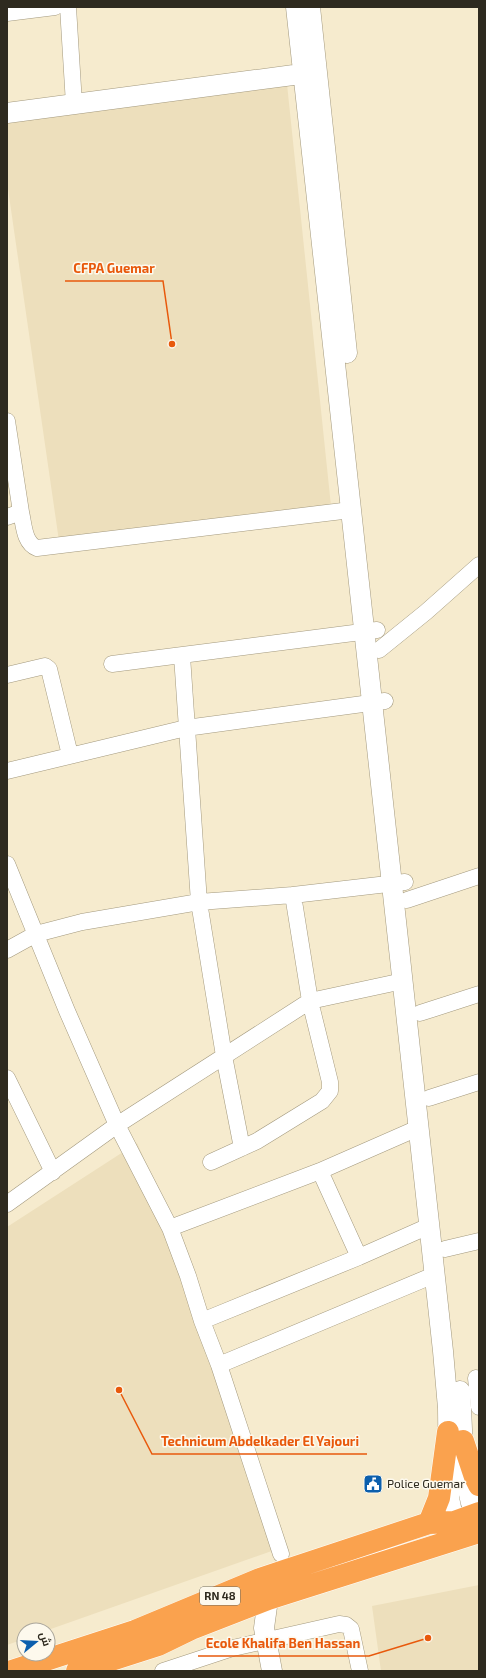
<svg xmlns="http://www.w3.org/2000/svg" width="486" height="1678" font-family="'Exo 2',Cairo,sans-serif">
<rect width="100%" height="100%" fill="#f6ebce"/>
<path fill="#eddfbc" d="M 287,84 L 331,506 L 59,541 L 7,182 L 7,123 Z
M 137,1143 L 178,1234 L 286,1546 L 48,1630 L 24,1630 L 24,1639 L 7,1645 L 7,1227 Z
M 479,1585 L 479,1671 L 381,1671 L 372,1606 Z"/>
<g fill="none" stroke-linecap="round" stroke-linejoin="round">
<g stroke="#a3997e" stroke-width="17">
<path id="minor" d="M 68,7 L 74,104
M 7,13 L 55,7
M 7,421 L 21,512 L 7,517
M 21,512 C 24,525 24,543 37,548 L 351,510
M 379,650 L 426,612 L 479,565
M 182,656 L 199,902 L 224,1056 L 242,1148
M 112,664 L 377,630
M 7,675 L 45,666 L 49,669 L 70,755
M 7,771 L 186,728 L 385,701
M 7,864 L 67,1011 L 117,1125 L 170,1228 L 188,1276 L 202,1321 L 219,1365
M 407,900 L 479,876
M 7,950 L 36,934 L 82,922 L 199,902 L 293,895 L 405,882
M 420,1013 L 479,994
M 7,1078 L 53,1172
M 429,1098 L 479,1082
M 211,1162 L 257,1141 L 322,1101 L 330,1091 L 330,1082 L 310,1001 L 293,895
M 320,1171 L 359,1257
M 7,1204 L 117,1125 L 310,1001 L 403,981
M 170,1228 L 320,1171 L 418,1128
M 445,1249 L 479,1241
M 202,1321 L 359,1257 L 429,1226
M 476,1378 L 479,1407
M 281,1554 L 219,1365 L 434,1275
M 163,1671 L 233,1648 L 339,1624 L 346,1625 L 351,1629 L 360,1671"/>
</g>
<g stroke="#a3997e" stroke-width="21">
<path id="tertiary" d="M 296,7 L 443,1351 L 448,1408 L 449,1498 L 454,1522 L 463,1536
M 310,7 L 347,353
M 7,113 L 316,72
M 460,1391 C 463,1430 461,1489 479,1524
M 262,1585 L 268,1599 L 264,1628 L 272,1671"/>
</g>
<g stroke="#fff" stroke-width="23">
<path id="trunk" d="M 463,1441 L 475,1477 L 479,1485
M 429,1523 L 439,1498 L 448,1432
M 12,1671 L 135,1631 L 260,1579 L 429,1523 L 454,1522 L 479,1513
M 77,1671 L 158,1645 L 191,1629 L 268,1599 L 479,1532"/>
</g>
<use href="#minor" stroke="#fff" stroke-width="16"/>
<use href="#tertiary" stroke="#fff" stroke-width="20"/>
<use href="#trunk" stroke="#faa24e" stroke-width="22"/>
</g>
<defs>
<g id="civic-square" transform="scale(1)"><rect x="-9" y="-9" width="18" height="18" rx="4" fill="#0c5fad" stroke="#fdf9ed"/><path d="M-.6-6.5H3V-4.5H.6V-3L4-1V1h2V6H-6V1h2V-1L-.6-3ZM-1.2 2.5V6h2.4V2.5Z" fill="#fff"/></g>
</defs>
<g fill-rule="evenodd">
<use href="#civic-square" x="373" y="1484"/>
</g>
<g text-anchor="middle" stroke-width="3" stroke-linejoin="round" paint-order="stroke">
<rect fill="#fdf9ed" stroke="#6c685d" stroke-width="1" x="200" y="1587" width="40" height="18" rx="3"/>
<g font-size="11" font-weight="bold" fill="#2e2a1f">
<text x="220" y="1600">RN 48</text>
</g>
<g font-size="12" fill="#2e2a1f" stroke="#fdf9ed" text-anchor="start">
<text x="387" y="1488">Police Guemar</text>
</g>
</g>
<path fill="none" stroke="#e8590c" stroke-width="1.5" d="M172 344L163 281H65M119 1390L152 1454H367M428 1638L369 1656H198"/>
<g fill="#e8590c" stroke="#fdf9ed" stroke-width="1.5">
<circle cx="172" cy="344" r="4"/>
<circle cx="119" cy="1390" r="4"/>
<circle cx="428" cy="1638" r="4"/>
</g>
<g font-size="13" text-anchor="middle" font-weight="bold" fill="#e8590c" stroke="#fdf9ed" stroke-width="3" stroke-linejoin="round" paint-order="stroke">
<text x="114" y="273">CFPA Guemar</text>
<text x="260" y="1446">Technicum Abdelkader El Yajouri</text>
<text x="283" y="1648">Ecole Khalifa Ben Hassan</text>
</g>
<rect width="486" height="1678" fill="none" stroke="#2e2a1f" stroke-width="16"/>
<g transform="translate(36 1642) rotate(72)"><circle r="19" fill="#fdf9ed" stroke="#aaa69b"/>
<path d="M0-3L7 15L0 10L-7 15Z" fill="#0c5fad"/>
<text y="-6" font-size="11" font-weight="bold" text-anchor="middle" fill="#2e2a1f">ش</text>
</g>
</svg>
